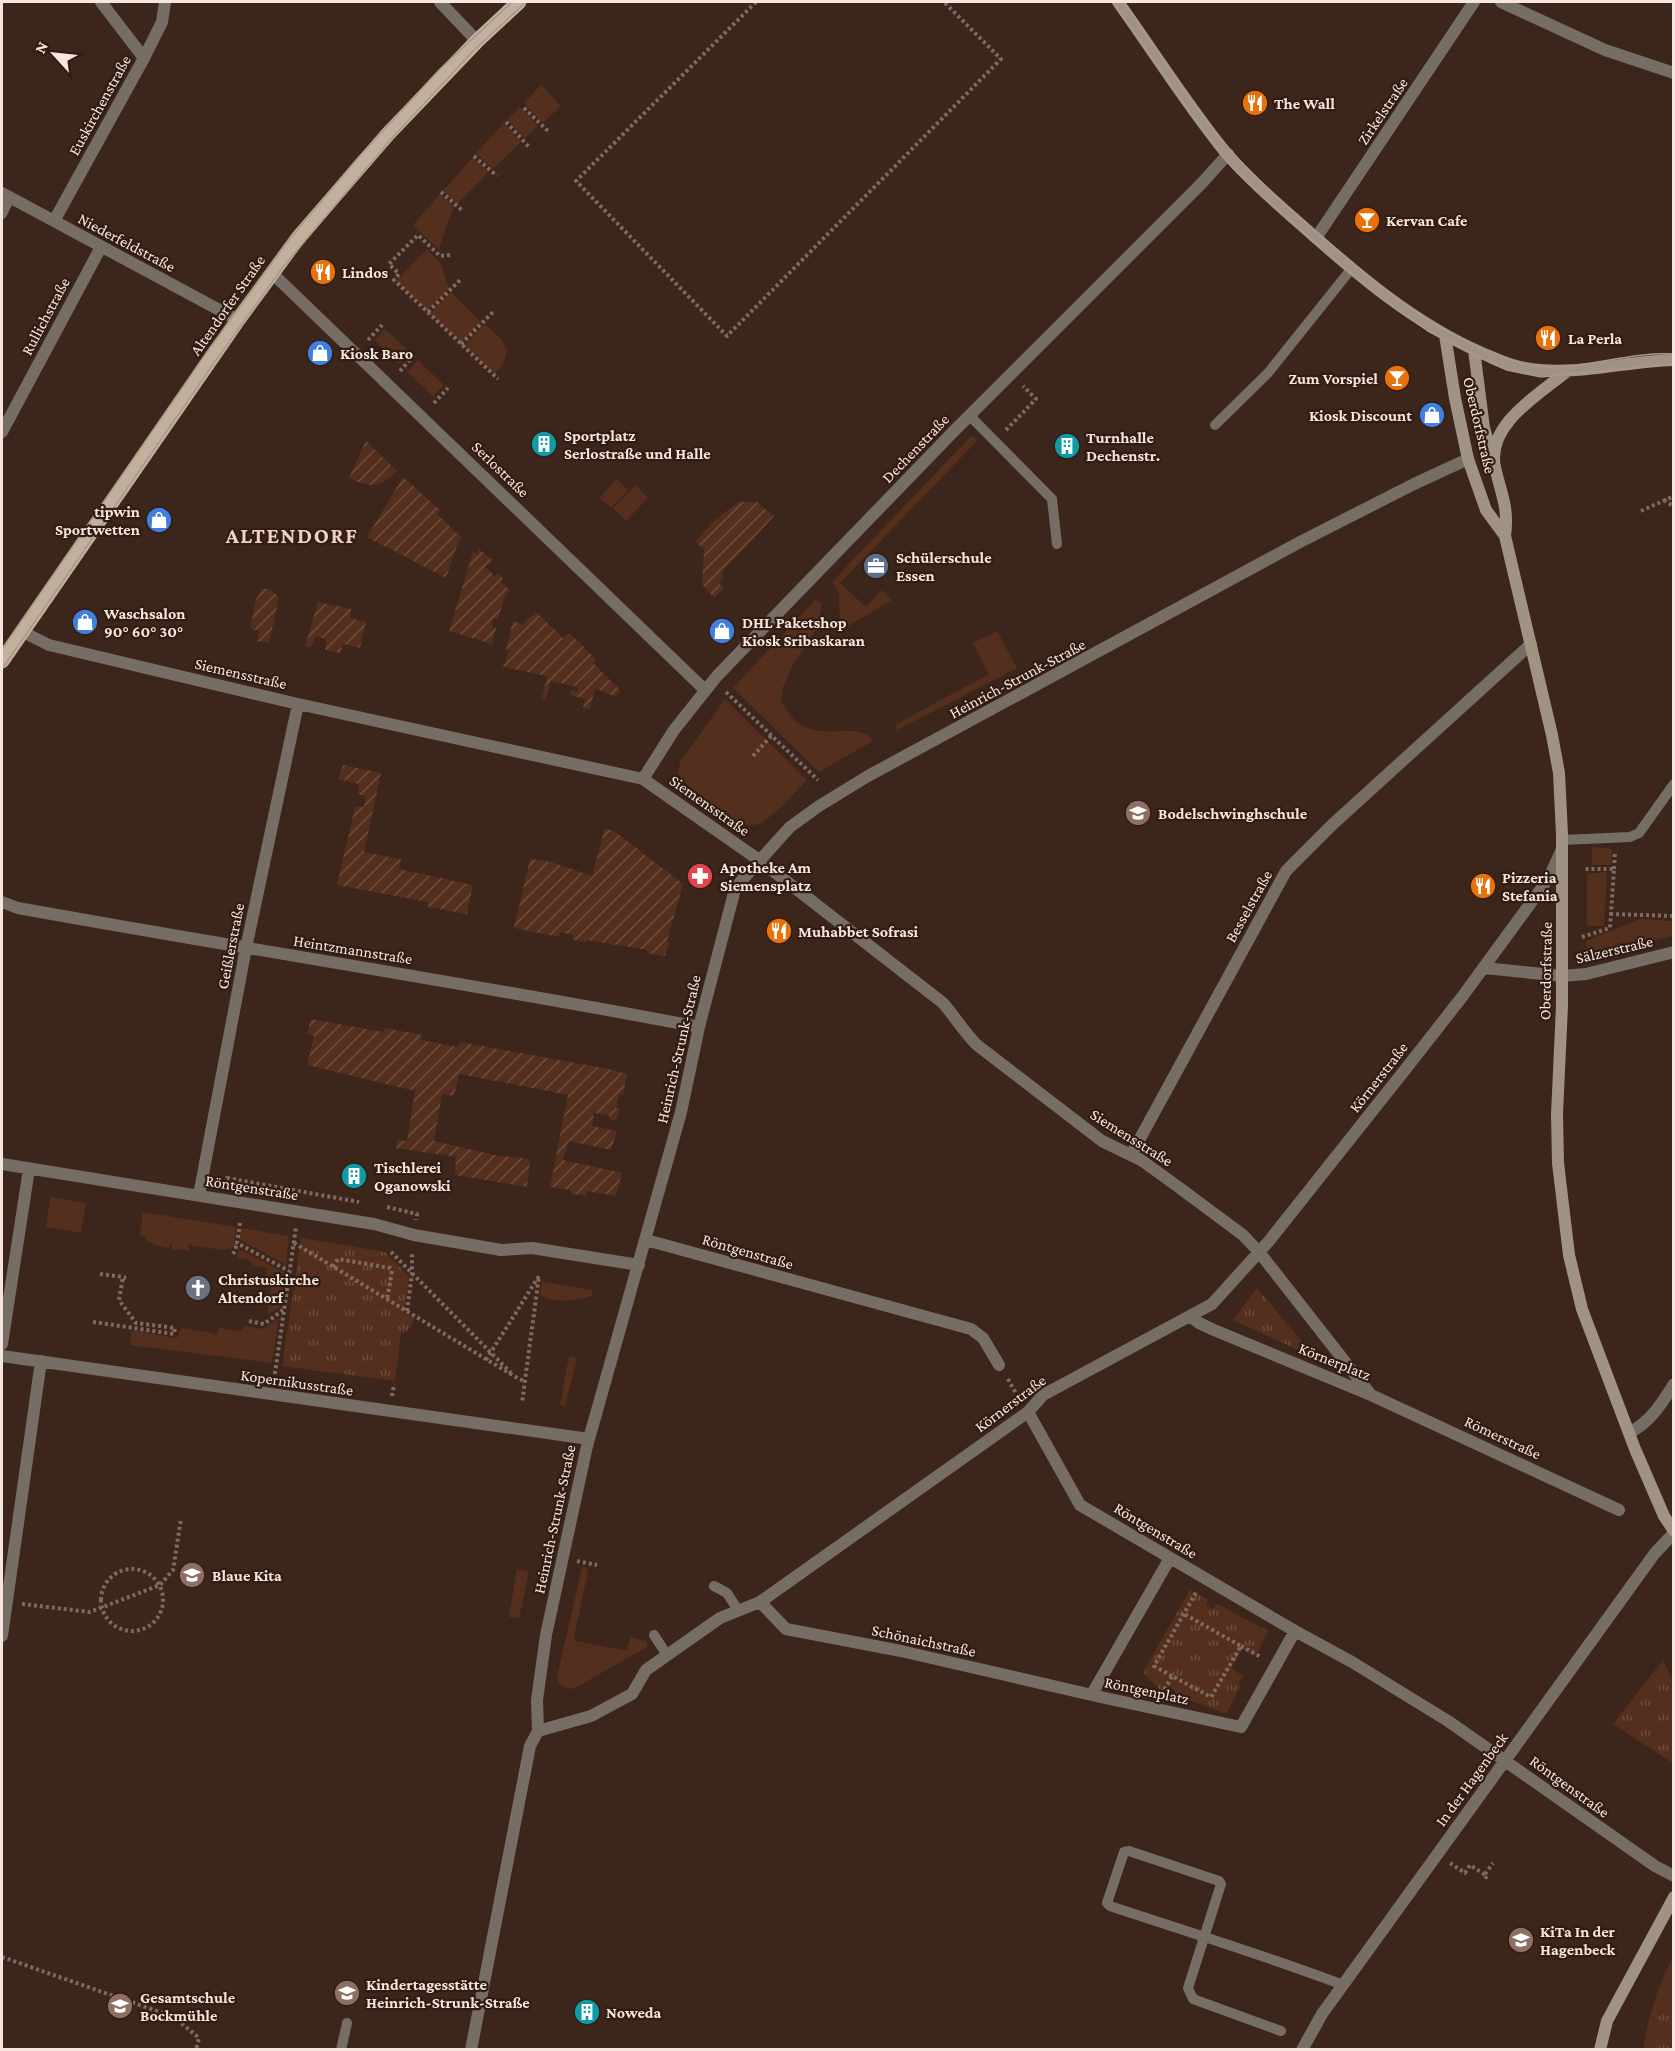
<svg xmlns="http://www.w3.org/2000/svg" width="1675" height="2051" font-family="'Crimson Pro',serif">
<defs>
<pattern id="park-tufts" width="24" height="20" patternUnits="userSpaceOnUse" patternTransform="scale(1.5)"><rect width="24" height="20" fill="#552f1d"/><path d="M3 7l-1-3M5 7V3M7 7l1-3M15 17l-1-3M17 17v-4M19 17l1-3" fill="none" stroke="#6e4d3d"/></pattern>
<pattern id="garden-furrows" width="10" height="10" patternUnits="userSpaceOnUse" patternTransform="scale(1.5)"><rect width="10" height="10" fill="#552f1d"/><path d="M-1 1l2-2M0 10L10 0M9 11l2-2" fill="none" stroke="#6e4d3d"/></pattern>
</defs>
<rect width="100%" height="100%" fill="#3c251b"/>
<path fill="#552f1d" d="M 541,85 L 561,106 L 543,123 L 524,103 Z
M 520,107 L 538,126 L 525,138 L 507,120 Z
M 504,123 L 521,142 L 493,169 L 476,153 Z
M 473,157 L 489,172 L 457,204 L 443,191 Z
M 440,194 L 454,207 L 443,236 L 439,250 L 413,225 Z
M 427,249 L 441,264 L 449,289 L 427,310 L 396,281 Z
M 451,292 L 481,322 L 461,343 L 430,314 Z
M 485,324 L 501,339 L 507,350 L 503,365 L 494,374 L 464,346 Z
M 385,329 L 410,352 L 399,364 L 374,340 Z
M 418,360 L 444,385 L 433,396 L 407,372 Z
M 971,436 L 978,440 L 840,583 L 866,607 L 882,590 L 892,600 L 845,628 L 840,626 L 839,593 L 832,582 Z
M 617,479 L 628,490 L 611,507 L 599,498 Z
M 636,485 L 648,498 L 626,521 L 613,508 Z
M 815,600 L 822,603 L 818,627 L 793,665 L 783,687 L 781,701 C 787,712 795,723 807,728 C 828,737 861,723 873,741 L 819,772 L 733,688 Z
M 997,631 L 1017,668 L 897,730 L 895,725 L 989,674 L 973,643 Z
M 725,699 L 807,780 C 794,793 775,817 758,824 C 740,832 698,793 683,781 L 678,774 L 680,762 Z
M 1592,847 L 1612,849 L 1611,865 L 1592,865 Z
M 1607,872 L 1604,926 L 1587,926 L 1587,874 Z
M 1640,919 L 1673,921 L 1673,936 L 1595,954 L 1587,951 L 1586,941 Z
M 50,1197 L 86,1203 L 81,1233 L 46,1227 Z
M 143,1212 L 236,1227 L 234,1247 L 230,1250 L 228,1248 L 225,1250 L 192,1246 L 191,1243 L 188,1245 L 190,1251 L 172,1249 L 172,1245 L 170,1245 L 169,1248 L 153,1245 L 153,1243 L 148,1242 L 145,1236 L 140,1235 Z
M 241,1228 L 289,1236 L 286,1265 L 239,1239 Z
M 239,1249 L 285,1273 L 280,1307 L 267,1315 L 272,1282 L 266,1276 L 267,1268 L 254,1266 L 250,1260 L 237,1258 Z
M 542,1281 L 592,1290 L 592,1296 C 576,1300 555,1305 540,1294 Z
M 279,1318 L 272,1363 L 130,1345 L 132,1330 L 177,1338 L 179,1331 L 182,1328 L 214,1333 L 216,1336 L 219,1328 L 240,1331 L 246,1326 L 263,1329 Z
M 569,1356 L 577,1358 L 565,1407 L 560,1404 Z
M 582,1567 L 585,1567 L 588,1571 L 574,1638 L 575,1641 L 624,1650 L 627,1649 L 631,1637 L 647,1642 L 647,1647 L 575,1688 L 568,1689 L 559,1684 L 557,1677 Z
M 517,1569 L 529,1572 L 519,1618 L 509,1617 Z
M 1673,1956 L 1673,2049 L 1643,2050 C 1649,2013 1657,1989 1673,1956 Z"/>
<path fill="url(#park-tufts)" d="M 301,1238 L 385,1252 L 409,1277 L 404,1313 L 415,1319 L 408,1330 L 401,1334 L 395,1381 L 282,1366 Z
M 1257,1288 L 1316,1358 L 1233,1320 Z
M 1190,1590 L 1208,1600 L 1206,1606 L 1213,1609 L 1217,1604 L 1268,1631 L 1256,1656 L 1242,1649 L 1231,1668 L 1243,1676 L 1238,1684 L 1241,1686 L 1226,1714 L 1178,1696 L 1170,1686 L 1161,1691 L 1143,1672 Z
M 1663,1660 L 1673,1681 L 1673,1763 L 1613,1724 Z
M 1673,1977 L 1673,2049 L 1653,2049 L 1658,2011 Z"/>
<path fill="url(#garden-furrows)" d="M 366,441 L 397,471 C 381,488 370,488 349,478 Z
M 403,477 L 440,510 L 437,514 L 462,538 L 458,543 L 446,578 L 367,537 Z
M 739,502 L 757,502 L 774,516 L 721,573 L 724,576 L 719,583 L 724,588 L 714,598 L 702,584 L 704,550 L 695,541 L 716,519 Z
M 479,549 L 492,560 L 485,567 L 495,576 L 498,574 L 503,578 L 501,582 L 510,590 L 505,595 L 498,619 L 494,618 L 492,627 L 496,628 L 492,644 L 449,631 L 473,552 L 477,553 Z
M 262,589 L 270,589 L 279,597 L 269,643 L 257,641 L 259,631 L 250,629 L 256,599 Z
M 318,602 L 351,609 L 350,618 L 366,622 L 360,648 L 343,644 L 340,653 L 325,650 L 326,639 L 316,636 L 311,647 L 305,646 Z
M 536,612 L 563,638 L 569,633 L 596,659 L 593,663 L 620,690 L 616,697 L 595,688 L 590,709 L 583,708 L 585,699 L 570,695 L 571,690 L 577,692 L 578,687 L 551,681 L 546,699 L 542,698 L 547,676 L 503,667 L 509,650 L 506,649 L 513,620 L 522,625 Z
M 343,765 L 381,773 L 364,852 L 401,859 L 399,869 L 473,885 L 467,914 L 428,907 L 428,902 L 337,885 L 355,807 L 364,807 L 366,796 L 357,794 L 359,784 L 338,779 Z
M 605,828 L 617,833 L 683,884 L 667,942 L 669,943 L 665,956 L 647,953 L 647,950 L 587,940 L 586,942 L 573,940 L 573,935 L 560,932 L 559,937 L 514,928 L 530,859 L 551,862 L 592,876 Z
M 311,1019 L 383,1032 L 385,1028 L 422,1035 L 421,1040 L 458,1047 L 460,1042 L 609,1069 L 627,1074 L 623,1095 L 619,1095 L 616,1108 L 620,1109 L 616,1121 L 612,1120 L 608,1115 L 594,1113 L 592,1126 L 617,1131 L 611,1150 L 569,1141 L 563,1160 L 622,1173 L 616,1196 L 587,1191 L 586,1196 L 571,1194 L 571,1190 L 550,1187 L 568,1095 L 459,1074 L 454,1096 L 442,1094 L 434,1141 L 495,1155 L 530,1159 L 527,1187 L 455,1175 L 456,1157 L 396,1148 L 397,1140 L 407,1141 L 415,1091 L 307,1065 L 314,1036 L 307,1034 Z"/>
<g fill="none" stroke-linecap="round" stroke-linejoin="round">
<path stroke="#7f6a61" stroke-width="4" stroke-dasharray="3 3" stroke-linecap="butt" d="M 756,2 L 576,181 L 727,336 L 1001,59 L 944,2
M 524,108 L 549,132
M 506,122 L 530,148
M 474,156 L 497,176
M 441,192 L 463,211
M 450,255 L 440,256 L 418,235 L 389,264 L 399,274 L 394,280 L 498,379
M 428,312 L 461,279
M 368,340 L 382,325
M 461,344 L 494,311
M 400,371 L 414,355
M 434,403 L 448,388
M 1006,430 L 1036,399 L 1023,386
M 1664,500 L 1674,507
M 1641,511 L 1674,496
M 726,692 L 818,780
M 753,756 L 772,735
M 1614,869 L 1615,851
M 1610,914 L 1674,916
M 1582,937 L 1610,928 L 1614,869 L 1585,869
M 226,1184 L 227,1178 L 359,1202
M 387,1207 L 417,1214 L 416,1220
M 240,1223 L 237,1243 L 289,1271
M 294,1243 L 519,1379 L 525,1381
M 391,1252 L 511,1373
M 233,1254 L 235,1251 L 237,1243
M 333,1267 L 338,1259 L 390,1268 L 392,1271 L 387,1300
M 100,1274 L 123,1277
M 407,1311 L 412,1274 L 412,1252
M 249,1321 L 264,1324 L 283,1310
M 93,1322 L 174,1334 L 175,1328 L 136,1323 L 119,1300 L 123,1277 L 126,1278
M 486,1360 L 539,1276 L 522,1403
M 1008,1379 L 1019,1399
M 274,1380 L 296,1227
M 392,1396 L 394,1384
M 577,1561 L 597,1565
M101 1600a31 31 0 1 1 62 0a31 31 0 1 1-62 0Z
M 22,1604 L 90,1612 L 160,1585 L 173,1570 L 181,1519
M 1241,1646 L 1261,1657
M 1172,1676 L 1154,1666 L 1197,1591
M 1162,1695 L 1172,1676 L 1211,1697 L 1241,1646 L 1184,1614
M 1450,1863 L 1465,1873 L 1470,1865 L 1487,1876 L 1485,1879
M 1485,1874 L 1493,1863
M 2,1957 L 174,2017 L 199,2038 L 196,2050"/>
<path stroke="#766e64" stroke-width="10" d="M 2,214 L 10,198
M 969,415 L 1052,499 L 1057,544
M 1215,425 L 1268,373 L 1352,268
M 1562,840 L 1630,837 L 1639,833 L 1674,784
M 714,1586 L 727,1593 L 738,1610
M 654,1635 L 667,1655
M 1281,2031 L 1193,1999 L 1188,1988 L 1221,1884 L 1219,1881 L 1129,1851 L 1124,1852 L 1107,1903 L 1110,1906 C 1188,1932 1267,1956 1343,1985
M 341,2050 L 347,2023"/>
<path stroke="#766e64" stroke-width="12" d="M 101,2 L 144,58
M 440,2 L 477,41
M 1501,2 L 1605,50 L 1674,73
M 2,193 L 238,320
M 54,221 L 144,58 L 162,22 L 165,2
M 1316,238 L 1474,2
M 272,273 L 705,690
M 2,432 L 101,247
M 21,631 L 49,645 L 298,704 L 643,779 L 759,860 L 943,1003 C 955,1017 964,1032 977,1045 L 1102,1141 L 1141,1160 L 1177,1186 L 1243,1235 L 1259,1252 L 1371,1395 L 1214,1330 L 1199,1323 L 1191,1317
M 643,779 L 674,730 L 717,676 L 954,431 L 1201,184 L 1228,154
M 2,902 L 18,908 C 245,949 473,984 699,1027
M 1484,968 L 1562,976 L 1586,974 L 1674,952
M 1131,1155 L 1286,871 L 1333,824 L 1531,644
M 2,1164 L 374,1224 L 414,1235 L 501,1250 L 532,1248 L 639,1265
M 199,1195 L 246,948 L 298,704
M 646,1240 L 971,1329 L 983,1338 L 999,1365
M 2,1344 L 29,1169
M 2,1356 L 589,1439
M 1371,1395 L 1619,1510
M 1028,1412 L 1080,1505 L 1295,1631 L 1352,1662 L 1448,1721 L 1655,1866 L 1674,1876
M 1629,1433 C 1650,1422 1661,1405 1674,1384
M 760,1602 L 786,1629 L 901,1651 L 1105,1698 L 1241,1727 L 1295,1631
M 2,1636 L 41,1361
M 1092,1694 L 1170,1558
M 538,1731 L 591,1716 L 632,1694 L 646,1670 L 720,1618 L 760,1602 L 1028,1412 L 1043,1395 L 1212,1304 L 1269,1241 L 1408,1066 L 1462,997 L 1541,889 L 1552,871 L 1562,849
M 471,2050 L 530,1746 L 538,1731 L 537,1700 L 546,1635 L 587,1446 L 681,1112 L 699,1027 L 735,889 L 742,880 L 790,827 L 819,806 L 868,776 L 1300,542 L 1414,484 L 1468,459
M 1302,2050 L 1322,2014 L 1655,1553 L 1674,1533"/>
<path stroke="#a09384" stroke-width="12" d="M 1118,2 C 1154,52 1187,105 1226,153 C 1248,178 1273,200 1298,222 C 1354,272 1413,323 1482,353 C 1496,359 1510,366 1525,368 C 1575,377 1624,361 1674,360
M 1445,335 L 1455,398 L 1468,459 L 1486,510 L 1505,536 L 1552,735 L 1559,773 L 1562,834 L 1562,1006 L 1557,1114 L 1558,1163 L 1569,1255 L 1582,1309 L 1635,1449 L 1664,1516 L 1674,1531
M 1474,350 L 1484,428 L 1492,455
M 1505,536 C 1509,507 1501,494 1495,467 C 1486,425 1538,395 1566,372
M 1600,2050 L 1607,2021 L 1674,1897"/>
<path stroke="#c0b09c" stroke-width="15" d="M 2,661 L 238,320 L 298,238 L 388,134 L 477,41 L 519,2"/>
<path stroke="#aa978f" stroke-width="1.5" d="M 1113,2 L 1193,117 L 1233,168 L 1273,206 L 1333,258 L 1379,296 L 1428,331 L 1493,364 L 1507,370 L 1541,377 L 1674,364
M 1124,2 C 1158,50 1189,101 1227,146 C 1252,176 1282,202 1312,228 C 1366,276 1423,325 1490,352 C 1502,357 1516,363 1529,365 C 1578,373 1625,351 1674,354
M 2,649 L 209,349 L 288,241 L 357,159 L 440,69 L 512,2
M 2,669 L 214,363 L 283,267 L 392,138 L 473,51 L 526,2"/>
</g>
<defs>
<g id="restaurant-disc" transform="scale(1.35)"><circle r="9.5" fill="#e8710a" stroke="#311c12"/><path d="M-5-6h1v4h1v-4h1v4h1v-4h1v5L-1.5 .5V6h-2V.5L-5-1ZM5-6V6H3V1.5H1.5Q1.5-4 5-6Z" fill="#fff"/></g>
<g id="bar-disc" transform="scale(1.35)"><circle r="9.5" fill="#e8710a" stroke="#311c12"/><path d="M-6-5H6L.8 .8V4.5H3.5V6h-7V4.5H-.8V.8Z" fill="#fff"/></g>
<g id="shop-disc" transform="scale(1.35)"><circle r="9.5" fill="#3f7fe0" stroke="#311c12"/><path d="M-5-2.5h2.3a2.7 3.5 0 0 1 5.4 0H5L5.5 6h-11ZM-1.5-2.5h3a1.5 2.3 0 0 0-3 0Z" fill="#fff"/></g>
<g id="building-disc" transform="scale(1.35)"><circle r="9.5" fill="#0f9aa8" stroke="#311c12"/><path d="M-4-6H4V6H1V3H-1V6H-4ZM-2.5-4.3h1.7v1.8h-1.7ZM.8-4.3h1.7v1.8H.8ZM-2.5-1h1.7V.8h-1.7ZM.8-1h1.7V.8H.8Z" fill="#fff"/></g>
<g id="office-disc" transform="scale(1.35)"><circle r="9.5" fill="#5c6f8a" stroke="#311c12"/><path d="M-6-3h4V-5.5h4V-3h4V5H-6ZM-1-4.5V-3h2v-1.5ZM-6 0V1H6V0Z" fill="#fff"/></g>
<g id="school-disc" transform="scale(1.35)"><circle r="9.5" fill="#8d6e63" stroke="#311c12"/><path d="M0-5L7-2L0 1L-7-2ZM-4 1L0 2.5L4 1V4Q0 6-4 4Z" fill="#fff"/></g>
<g id="pharmacy-disc" transform="scale(1.35)"><circle r="9.5" fill="#e0444e" stroke="#311c12"/><path d="M-2-6h4v4h4v4h-4v4h-4v-4h-4v-4h4Z" fill="#fff"/></g>
<g id="church-disc" transform="scale(1.35)"><circle r="9.5" fill="#6b7280" stroke="#311c12"/><path d="M-1.2-6h2.4v3.5h3.3v2.4h-3.3V6h-2.4V-.1h-3.3v-2.4h3.3Z" fill="#fff"/></g>
</defs>
<g fill-rule="evenodd">
<use href="#restaurant-disc" x="1255" y="103"/>
<use href="#bar-disc" x="1367" y="220"/>
<use href="#restaurant-disc" x="323" y="272"/>
<use href="#restaurant-disc" x="1548" y="338"/>
<use href="#shop-disc" x="320" y="353"/>
<use href="#bar-disc" x="1397" y="378"/>
<use href="#shop-disc" x="1432" y="415"/>
<use href="#building-disc" x="544" y="444"/>
<use href="#building-disc" x="1067" y="446"/>
<use href="#shop-disc" x="159" y="520"/>
<use href="#office-disc" x="876" y="566"/>
<use href="#shop-disc" x="85" y="622"/>
<use href="#shop-disc" x="722" y="631"/>
<use href="#school-disc" x="1138" y="813"/>
<use href="#pharmacy-disc" x="700" y="876"/>
<use href="#restaurant-disc" x="1483" y="886"/>
<use href="#restaurant-disc" x="779" y="931"/>
<use href="#building-disc" x="354" y="1176"/>
<use href="#church-disc" x="198" y="1288"/>
<use href="#school-disc" x="192" y="1575"/>
<use href="#school-disc" x="1521" y="1940"/>
<use href="#school-disc" x="347" y="1993"/>
<use href="#school-disc" x="120" y="2006"/>
<use href="#building-disc" x="587" y="2012"/>
</g>
<g text-anchor="middle" stroke-width="4.5" stroke-linejoin="round" paint-order="stroke">
<g font-size="16" font-weight="bold" fill="#f6e6df" stroke="#311c12" text-anchor="start">
<text x="1274" y="109">The Wall</text>
<text x="1386" y="226">Kervan Cafe</text>
<text x="342" y="278">Lindos</text>
<text x="1568" y="344">La Perla</text>
<text x="340" y="359">Kiosk Baro</text>
<text x="1378" y="384" text-anchor="end">Zum Vorspiel</text>
<text x="1412" y="421" text-anchor="end">Kiosk Discount</text>
<text x="564" y="441">Sportplatz<tspan x="564" dy="18">Serlostraße und Halle</tspan></text>
<text x="1086" y="443">Turnhalle<tspan x="1086" dy="18">Dechenstr.</tspan></text>
<text x="140" y="517" text-anchor="end">tipwin<tspan x="140" dy="18">Sportwetten</tspan></text>
<text x="896" y="563">Schülerschule<tspan x="896" dy="18">Essen</tspan></text>
<text x="104" y="619">Waschsalon<tspan x="104" dy="18">90° 60° 30°</tspan></text>
<text x="742" y="628">DHL Paketshop<tspan x="742" dy="18">Kiosk Sribaskaran</tspan></text>
<text x="1158" y="819">Bodelschwinghschule</text>
<text x="720" y="873">Apotheke Am<tspan x="720" dy="18">Siemensplatz</tspan></text>
<text x="1502" y="883">Pizzeria<tspan x="1502" dy="18">Stefania</tspan></text>
<text x="798" y="937">Muhabbet Sofrasi</text>
<text x="374" y="1173">Tischlerei<tspan x="374" dy="18">Oganowski</tspan></text>
<text x="218" y="1285">Christuskirche<tspan x="218" dy="18">Altendorf</tspan></text>
<text x="212" y="1581">Blaue Kita</text>
<text x="1540" y="1937">KiTa In der<tspan x="1540" dy="18">Hagenbeck</tspan></text>
<text x="366" y="1990">Kindertagesstätte<tspan x="366" dy="18">Heinrich-Strunk-Straße</tspan></text>
<text x="140" y="2003">Gesamtschule<tspan x="140" dy="18">Bockmühle</tspan></text>
<text x="606" y="2018">Noweda</text>
</g>
<g font-size="16" fill="#f6e6df" stroke="#311c12">
<text transform="translate(99 105) rotate(-61)" y="6">Euskirchenstraße</text>
<text transform="translate(1382 111) rotate(-56)" y="6">Zirkelstraße</text>
<text transform="translate(127 242) rotate(28)" y="6">Niederfeldstraße</text>
<text transform="translate(227 305) rotate(-55)" y="6">Altendorfer Straße</text>
<text transform="translate(45 316) rotate(-62)" y="6">Rullichstraße</text>
<text transform="translate(1480 425) rotate(77)" y="6">Oberdorfstraße</text>
<text transform="translate(915 448) rotate(-46)" y="6">Dechenstraße</text>
<text transform="translate(501 469) rotate(44)" y="6">Serlostraße</text>
<text transform="translate(241 673) rotate(13)" y="6">Siemensstraße</text>
<text transform="translate(1017 678) rotate(-28)" y="6">Heinrich-Strunk-Straße</text>
<text transform="translate(710 805) rotate(35)" y="6">Siemensstraße</text>
<text transform="translate(1248 906) rotate(-61)" y="6">Besselstraße</text>
<text transform="translate(230 946) rotate(-79)" y="6">Geißlerstraße</text>
<text transform="translate(353 949) rotate(9)" y="6">Heintzmannstraße</text>
<text transform="translate(1614 949) rotate(-13)" y="6">Sälzerstraße</text>
<text transform="translate(1545 971) rotate(-89)" y="6">Oberdorfstraße</text>
<text transform="translate(678 1049) rotate(-77)" y="6">Heinrich-Strunk-Straße</text>
<text transform="translate(1378 1077) rotate(-52)" y="6">Körnerstraße</text>
<text transform="translate(1132 1137) rotate(32)" y="6">Siemensstraße</text>
<text transform="translate(252 1187) rotate(9)" y="6">Röntgenstraße</text>
<text transform="translate(748 1251) rotate(16)" y="6">Röntgenstraße</text>
<text transform="translate(1335 1361) rotate(22)" y="6">Körnerplatz</text>
<text transform="translate(297 1382) rotate(8)" y="6">Kopernikusstraße</text>
<text transform="translate(1010 1403) rotate(-37)" y="6">Körnerstraße</text>
<text transform="translate(1503 1437) rotate(25)" y="6">Römerstraße</text>
<text transform="translate(554 1519) rotate(-78)" y="6">Heinrich-Strunk-Straße</text>
<text transform="translate(1156 1530) rotate(31)" y="6">Röntgenstraße</text>
<text transform="translate(924 1640) rotate(12)" y="6">Schönaichstraße</text>
<text transform="translate(1147 1690) rotate(12)" y="6">Röntgenplatz</text>
<text transform="translate(1471 1779) rotate(-54)" y="6">In der Hagenbeck</text>
<text transform="translate(1570 1786) rotate(36)" y="6">Röntgenstraße</text>
</g>
<g font-size="22" font-weight="bold" letter-spacing="1.5" fill="#efd1c3" stroke="#311c12">
<text x="292" y="543">ALTENDORF</text>
</g>
</g>
<rect width="1675" height="2051" fill="none" stroke="#f6e6df" stroke-width="6"/>
<g transform="translate(54 54) rotate(297)" stroke="#311c12" stroke-width="4.5" paint-order="stroke">
<path d="M0-4.5L10 22L0 15L-10 22Z" fill="#f6e6df"/>
<text y="-9" font-size="16" font-weight="bold" text-anchor="middle" fill="#f6e6df">N</text>
</g>
</svg>
